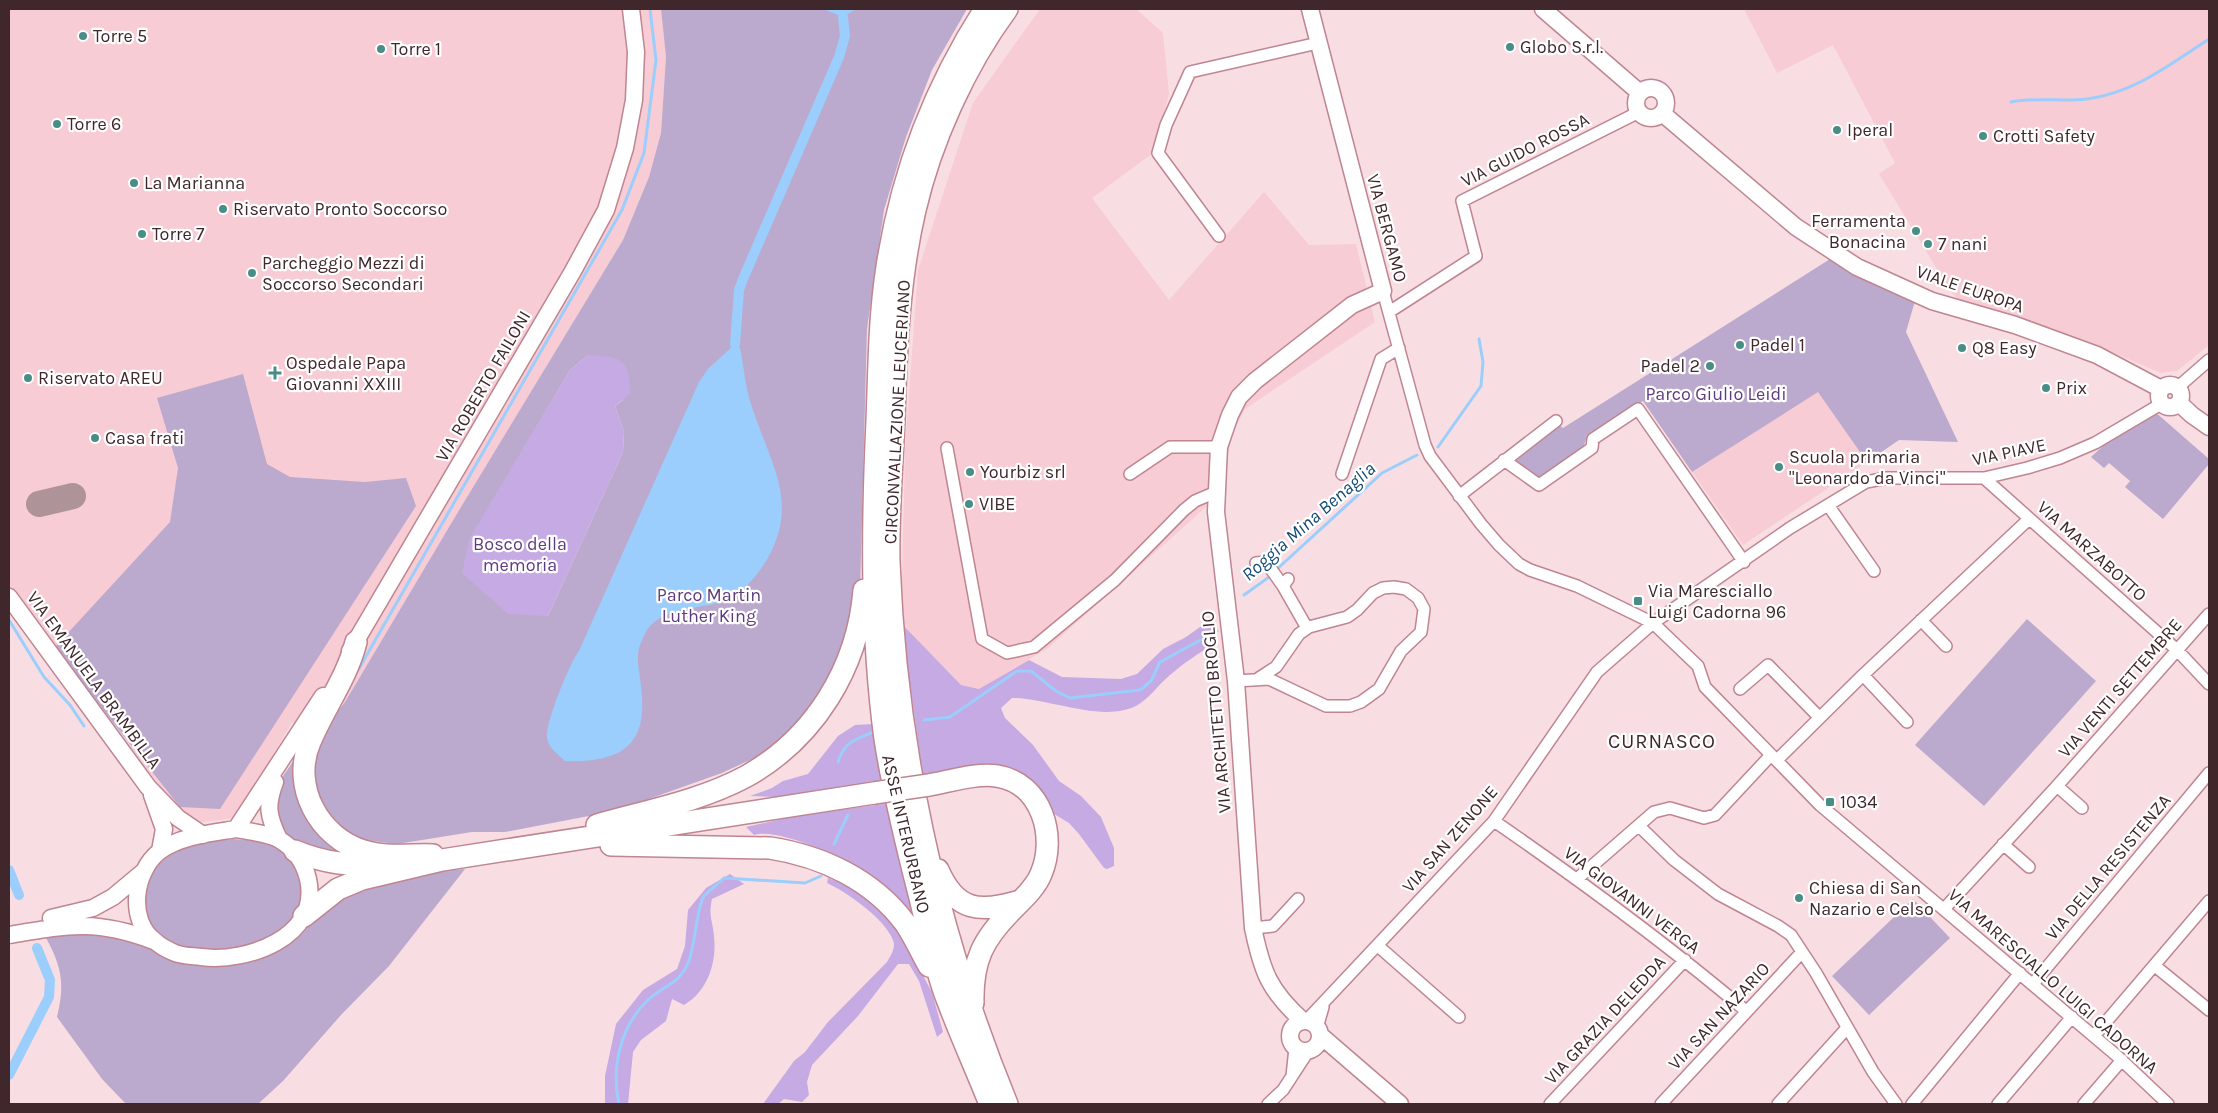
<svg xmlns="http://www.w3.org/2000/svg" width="2218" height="1113" font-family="Karla,sans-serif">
<rect width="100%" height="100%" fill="#f8dee3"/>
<path fill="#f7ccd4" d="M 9,9 L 661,9 L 666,57 L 661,133 L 649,177 L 623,240 L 461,507 L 345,702 L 317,738 L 292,722 L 237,818 L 194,823 L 179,811 L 47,643 L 9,589 Z
M 1040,9 L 1136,9 L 1163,33 L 1169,94 L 1153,153 L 1092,198 L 1169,300 L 1264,192 L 1309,245 L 1356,244 L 1375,322 L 1245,409 L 1231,437 L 1222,498 L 1206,507 L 1048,648 L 980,689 L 961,685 L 901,623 L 905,449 L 918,270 L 973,103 Z
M 1744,9 L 2209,9 L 2209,345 L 2177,371 L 2161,373 L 2093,344 L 1963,307 L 1948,287 L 1879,174 L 1895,163 L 1833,45 L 1777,73 Z
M 1818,391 L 1867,462 L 1743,545 L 1692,472 Z"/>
<path fill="#bbaacd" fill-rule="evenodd" d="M 661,9 L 967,9 L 932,70 L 906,137 L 884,210 L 867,329 L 860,592 L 831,681 L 795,731 L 767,752 L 722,773 L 615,811 L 505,832 L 472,832 L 397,844 L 365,840 L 351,836 L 334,826 L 313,790 L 317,738 L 345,702 L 461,507 L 623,240 L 649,177 L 661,133 L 666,57 ZM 588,355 L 623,400 L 615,406 L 624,432 L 623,452 L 548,616 L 515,463 L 570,370 Z
M 1830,259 L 1871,283 L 1915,301 L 1906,332 L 1958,442 L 1899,440 L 1867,462 L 1818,392 L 1692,472 L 1643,401 L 1586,439 L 1583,449 L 1539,480 L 1511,461 L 1559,425 L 1563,428 Z
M 243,374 L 267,464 L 290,477 L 365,482 L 406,478 L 416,506 L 220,809 L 180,807 L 54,648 L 170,522 L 178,468 L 157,398 Z
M 2154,411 L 2209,459 L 2209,464 L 2163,519 L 2125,487 L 2130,481 L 2109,463 L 2104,468 L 2091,457 L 2116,434 Z
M 2027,619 L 2096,681 L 1984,806 L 1915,745 Z
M 300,751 L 297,763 L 358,862 L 293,841 L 278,830 L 275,788 Z
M 233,839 C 245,840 259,840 270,844 C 284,850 296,864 299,878 C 300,886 302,897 300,905 C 292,931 254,947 229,951 C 219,952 208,950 198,949 C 192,949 185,949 180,948 C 140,936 133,884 164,860 C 183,845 210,841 233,839 Z
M 465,869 L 389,966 L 341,1015 L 283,1081 L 258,1104 L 126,1104 L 102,1079 L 57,1017 C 65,983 62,967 45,936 L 71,932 L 116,935 L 142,944 L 165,958 L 189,964 L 232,965 L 257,959 L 286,946 L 301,933 L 318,911 L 347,890 L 438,871 Z
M 1913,899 L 1950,938 L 1869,1015 L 1832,976 Z"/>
<path fill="#c5aae3" d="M 588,355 C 621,357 630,357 630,394 L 615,406 L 624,432 L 623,452 L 548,616 L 508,614 L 462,573 L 469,539 L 570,370 Z
M 1214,617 L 1213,645 C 1197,654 1184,663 1170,675 C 1158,685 1149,699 1136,706 C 1101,723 1049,698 1012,698 L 1001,708 L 1005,718 L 1033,745 L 1059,781 L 1081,796 L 1101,817 L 1114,848 L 1114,866 L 1107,869 L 1104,868 L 1079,834 L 1069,823 L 1046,809 L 1031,788 L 962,770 L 923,775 L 901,623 L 961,685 L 979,689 L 1029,660 L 1062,677 L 1121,679 L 1137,674 L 1163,649 L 1186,637 Z
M 873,724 L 885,781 L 779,797 L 750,796 L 772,788 L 783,781 L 808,774 L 838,736 L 855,725 Z
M 890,803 L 919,924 C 903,908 887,886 868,873 C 848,859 777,827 754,835 L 746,827 L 796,816 Z
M 730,874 L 744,884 L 712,899 C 708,917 713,920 714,937 C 717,963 707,992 684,1005 L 672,999 L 666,1021 L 641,1040 L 633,1052 L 628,1104 L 605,1104 L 605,1076 L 616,1024 L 643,990 L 677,969 L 685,946 L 688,910 L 706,888 Z
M 828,878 L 859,891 L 897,929 L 932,992 L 943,1032 L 937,1037 L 919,981 L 909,964 L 898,964 L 858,1016 L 812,1065 L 807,1082 L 809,1095 L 802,1102 L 784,1099 L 778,1104 L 763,1104 L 794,1061 L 805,1052 L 828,1022 L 887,962 C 891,955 896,948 893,940 C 885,919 847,892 827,883 Z"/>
<path fill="#9bcefc" d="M 823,9 L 856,9 L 843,17 Z
M 735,344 L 740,348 C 744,367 745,386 751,404 C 770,465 803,504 763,566 C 750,585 736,598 713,604 C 691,609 658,610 646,632 C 633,654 639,664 641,687 C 649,746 620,763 565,761 C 558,754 548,748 547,737 C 545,724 570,662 579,651 L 699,382 L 708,369 Z"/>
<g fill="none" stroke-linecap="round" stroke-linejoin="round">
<path stroke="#9bcefc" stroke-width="3" d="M 2011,102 C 2036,97 2061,102 2087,99 C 2134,93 2171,64 2209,39
M 1438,447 L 1481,386 L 1483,362 L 1479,339
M 1276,570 L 1382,473 L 1417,455
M 1244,595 L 1272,575
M 9,620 L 44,677 L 70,705 L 84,726
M 357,672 L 622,210 L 644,153 L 656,60 L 650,9
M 924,720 L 950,717 L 1017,671 L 1031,671 L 1056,691 L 1070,698 L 1140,690 L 1151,681 L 1160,662 L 1217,631
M 838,762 C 844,743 853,740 871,733
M 834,844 L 848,815
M 619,1104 C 611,1069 620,1027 647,1001 C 662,986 679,985 688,963 C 695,948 697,905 704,896 C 710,890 718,884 724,878 L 805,883 L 821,876"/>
<path stroke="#9bcefc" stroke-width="10" d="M 735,344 L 739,290 L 743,279 L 839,57 L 845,36 L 843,17
M 9,870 L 19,895
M 9,1075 L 49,997 L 50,980 L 37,948"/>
<path stroke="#ae9499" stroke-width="26" d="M 39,504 L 73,496"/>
<g stroke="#bf8590" stroke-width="14">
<path id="street" d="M 1219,236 L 1158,153 L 1166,125 L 1190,72 L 1318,43
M 1383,291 L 1425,445 L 1430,456 L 1481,524 L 1499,545 L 1519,564 L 1530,570 L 1577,586 L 1653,623 L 1698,666 L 1705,687 L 1820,805 L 2116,1055 L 2168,1104
M 1389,312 L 1476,256 L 1462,201 L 1639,112
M 2177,388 L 2209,360
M 947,448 L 982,639 L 1007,653 L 1034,647 L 1115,580 L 1184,510 L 1195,501 L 1216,492
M 1504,460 L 1539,485 L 1592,448 L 1593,439 L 1638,409 L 1744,562
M 1130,474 L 1170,447 L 1219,447
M 1342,474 L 1381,359 L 1399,348
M 1984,478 L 2177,650 L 2209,684
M 1459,496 L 1556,421
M 1828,505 L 1874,571
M 1256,563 L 1266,562 L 1283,586
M 1288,579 L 1283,586 L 1307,628
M 1921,620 L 1946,646
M 1863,675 L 1907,722
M 1236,681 L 1269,679 L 1326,706 L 1350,706 L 1361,702 L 1379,689 L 1401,651 L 1421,632 L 1424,609 L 1418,598 L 1406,589 L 1394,587 L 1383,588 L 1373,593 L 1357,610 L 1347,617 L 1309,627 L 1299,634 L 1276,667 L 1259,678
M 1740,689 L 1768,665 L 1819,717
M 1778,759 L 1863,675 L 2029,519
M 2057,786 L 2082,808
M 1494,821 C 1581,881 1666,943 1746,1011
M 1639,826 L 1674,860 L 1718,894 L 1778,926 L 1791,935 L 1816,973 L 1873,1072 L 1896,1104
M 2003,844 L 2029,867
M 1577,879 L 1654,812 L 1670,808 L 1704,818 L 1715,815 L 1771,755
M 1944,909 L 2057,786 L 2209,614
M 1253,928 L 1273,926 L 1298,899
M 1378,946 L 1459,1017
M 2155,966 L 2209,1010
M 2033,984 L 2209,773
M 1306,1021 L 1494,821 L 1597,672 L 1653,623 L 1790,528 L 1866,482 L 1887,478 L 1984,478 L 2027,468 L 2060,458 L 2095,443 L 2161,404
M 1317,1028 L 1323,1007
M 2094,1036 L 2209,901
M 1292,1076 L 1295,1048
M 1268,1104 L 1283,1090 L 1309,1050
M 1550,1104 L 1685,960
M 1661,1104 L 1802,952
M 1778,1104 L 1847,1028
M 1912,1104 L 2020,973
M 1998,1104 L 2072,1017
M 2084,1104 L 2122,1060"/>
</g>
<g stroke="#bf8590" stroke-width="19">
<path id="secondary" d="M 1543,9 L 1640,93
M1636 103a15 15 0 1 1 30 0a15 15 0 1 1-30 0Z
M 1662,113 L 1796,227 L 1857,267 L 1932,301 L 2015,325 L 2097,355 L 2161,389
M2159 396a11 11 0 1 1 22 0a11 11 0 1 1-22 0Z
M 2179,403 L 2192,415 L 2209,427
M 9,597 L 148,787 L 178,818 L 203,835
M 350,651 L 573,271 L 606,210 L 625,148 L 634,100 L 636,52 L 631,9
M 275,782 C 266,806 268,816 279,839
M 152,795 L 164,829 L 160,851
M 236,829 L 323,696
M 236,829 C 250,832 268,833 280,840 C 295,849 304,862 308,879 C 321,937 247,963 201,957 C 193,956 182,956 175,953 C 168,950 160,946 155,941 C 127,920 134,871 160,851 C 180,836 212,833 236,829 Z
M 51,918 L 93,908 L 113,897 L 143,872
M 9,935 C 68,925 96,919 154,941
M 1303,1021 C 1269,991 1262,971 1253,928 L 1236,681 L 1216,512 L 1219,447 L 1230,415 L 1239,397 L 1255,381 L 1352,305 L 1383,291 L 1310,9
M1290 1036a15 15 0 1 1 30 0a15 15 0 1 1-30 0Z
M 1320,1035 L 1400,1104"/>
</g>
<g stroke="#bf8590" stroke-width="24">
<path id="highway" d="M 985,9 C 935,87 901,175 887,267 C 879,318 879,370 877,421 C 872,527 871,633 885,739 C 893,791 906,843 919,894 C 928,929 934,966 947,999 C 960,1034 976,1069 990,1104
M 1007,9 C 965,66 931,141 915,210 C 899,278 896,349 894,419 C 892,466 888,514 889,562 C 896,749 936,931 1007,1104
M 356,642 C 347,678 324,708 310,742 C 291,786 319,838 364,851 C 385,858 411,854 433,855
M 929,785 C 951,781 976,773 997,776 C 1042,783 1057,837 1041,874 C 1036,887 1023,899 1013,909 C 983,939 972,960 973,1003
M 597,825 C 646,811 700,801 745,777 C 814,739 858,668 864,590
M 611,845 L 770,848 C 822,856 873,880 905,923 C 914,936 921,952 929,966
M 295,851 C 324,863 350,866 382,864
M 938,870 C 956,912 980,913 1020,901
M 304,916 L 338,889 L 362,879 L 442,860 L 874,793"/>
</g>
<use href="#street" stroke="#fff" stroke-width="11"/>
<use href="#secondary" stroke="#fff" stroke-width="16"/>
<use href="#highway" stroke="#fff" stroke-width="21"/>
<g stroke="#bf8590" stroke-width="24" stroke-linecap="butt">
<path id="highway-bridge" d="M 874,793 L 929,785"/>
</g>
<use href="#highway-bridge" stroke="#fff" stroke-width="21"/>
</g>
<g fill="#488e86" stroke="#fff" stroke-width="2">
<circle cx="83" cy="36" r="5"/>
<circle cx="1510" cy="47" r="5"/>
<circle cx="381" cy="49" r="5"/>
<circle cx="57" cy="124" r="5"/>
<circle cx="1837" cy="130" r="5"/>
<circle cx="1983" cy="136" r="5"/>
<circle cx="134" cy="183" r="5"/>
<circle cx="223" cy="209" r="5"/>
<circle cx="1916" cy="231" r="5"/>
<circle cx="142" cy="234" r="5"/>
<circle cx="1928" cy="244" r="5"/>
<circle cx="252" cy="273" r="5"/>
<circle cx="1740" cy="345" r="5"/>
<circle cx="1962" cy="348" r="5"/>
<circle cx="1710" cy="366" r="5"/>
<path d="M272.5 365.5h5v5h5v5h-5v5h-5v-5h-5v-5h5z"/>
<circle cx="28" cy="378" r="5"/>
<circle cx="2046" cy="388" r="5"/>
<circle cx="95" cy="438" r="5"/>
<circle cx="1779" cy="467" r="5"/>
<circle cx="970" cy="472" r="5"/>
<circle cx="969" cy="504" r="5"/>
<rect x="1633" y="596" width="10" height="10" rx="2.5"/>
<rect x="1825" y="797" width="10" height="10" rx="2.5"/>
<circle cx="1799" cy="898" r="5"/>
</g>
<g text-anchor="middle" stroke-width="4.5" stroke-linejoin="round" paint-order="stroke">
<g font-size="18" fill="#3f272c" stroke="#fff" text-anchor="start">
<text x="93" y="42">Torre 5</text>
<text x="1520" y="53">Globo S.r.l.</text>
<text x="391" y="55">Torre 1</text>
<text x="67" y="130">Torre 6</text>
<text x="1847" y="136">Iperal</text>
<text x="1993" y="142">Crotti Safety</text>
<text x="144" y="189">La Marianna</text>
<text x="233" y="215">Riservato Pronto Soccorso</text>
<text x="1906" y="227" text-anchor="end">Ferramenta<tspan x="1906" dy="21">Bonacina</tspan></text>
<text x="152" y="240">Torre 7</text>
<text x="1938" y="250">7 nani</text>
<text x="262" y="269">Parcheggio Mezzi di<tspan x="262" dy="21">Soccorso Secondari</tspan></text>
<text x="1750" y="351">Padel 1</text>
<text x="1972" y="354">Q8 Easy</text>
<text x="286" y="369">Ospedale Papa<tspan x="286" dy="21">Giovanni XXIII</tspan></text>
<text x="1700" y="372" text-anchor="end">Padel 2</text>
<text x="38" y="384">Riservato AREU</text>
<text x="2056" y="394">Prix</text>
<text x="105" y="444">Casa frati</text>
<text x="1789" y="463">Scuola primaria<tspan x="1789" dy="21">"Leonardo da Vinci"</tspan></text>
<text x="980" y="478">Yourbiz srl</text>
<text x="979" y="510">VIBE</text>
<text x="1648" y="597">Via Maresciallo<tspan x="1648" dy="21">Luigi Cadorna 96</tspan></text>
<text x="1840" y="808">1034</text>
<text x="1809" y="894">Chiesa di San<tspan x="1809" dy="21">Nazario e Celso</tspan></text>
</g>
<g font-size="18" fill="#3f272c" stroke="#fff">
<text transform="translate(1525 150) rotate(-27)" y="6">VIA GUIDO ROSSA</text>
<text transform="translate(1387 228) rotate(75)" y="6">VIA BERGAMO</text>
<text transform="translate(1970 289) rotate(19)" y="6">VIALE EUROPA</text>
<text transform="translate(483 386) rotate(-60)" y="6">VIA ROBERTO FAILONI</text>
<text transform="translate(897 412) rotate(-87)" y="6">CIRCONVALLAZIONE LEUCERIANO</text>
<text transform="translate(2009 452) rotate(-12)" y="6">VIA PIAVE</text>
<text transform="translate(2092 551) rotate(42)" y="6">VIA MARZABOTTO</text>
<text transform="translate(94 680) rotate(54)" y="6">VIA EMANUELA BRAMBILLA</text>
<text transform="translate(2120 688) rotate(-49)" y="6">VIA VENTI SETTEMBRE</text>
<text transform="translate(1216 712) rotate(-95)" y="6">VIA ARCHITETTO BROGLIO</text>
<text transform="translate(906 834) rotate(77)" y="6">ASSE INTERURBANO</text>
<text transform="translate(1450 839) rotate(-49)" y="6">VIA SAN ZENONE</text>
<text transform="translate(2108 867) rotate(-50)" y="6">VIA DELLA RESISTENZA</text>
<text transform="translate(1632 900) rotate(37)" y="6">VIA GIOVANNI VERGA</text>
<text transform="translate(2053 981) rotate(41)" y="6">VIA MARESCIALLO LUIGI CADORNA</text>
<text transform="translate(1719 1016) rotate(-47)" y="6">VIA SAN NAZARIO</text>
<text transform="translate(1605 1020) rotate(-47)" y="6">VIA GRAZIA DELEDDA</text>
</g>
<g font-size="18" fill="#5e3a7f" stroke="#fff">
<text x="1716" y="400">Parco Giulio Leidi</text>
<text x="520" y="550">Bosco della<tspan x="520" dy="21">memoria</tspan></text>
<text x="709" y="601">Parco Martin<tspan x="709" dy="21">Luther King</tspan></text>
</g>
<g font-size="19" font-style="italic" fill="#114a74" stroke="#fff">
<text transform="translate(1308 521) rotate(-41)" y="7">Roggia Mina Benaglia</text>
</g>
<g font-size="20" letter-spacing="1" fill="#3f272c" stroke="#fff">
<text x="1662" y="748">CURNASCO</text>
</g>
</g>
<rect width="2218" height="1113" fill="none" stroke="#3f272c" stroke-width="20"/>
</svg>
